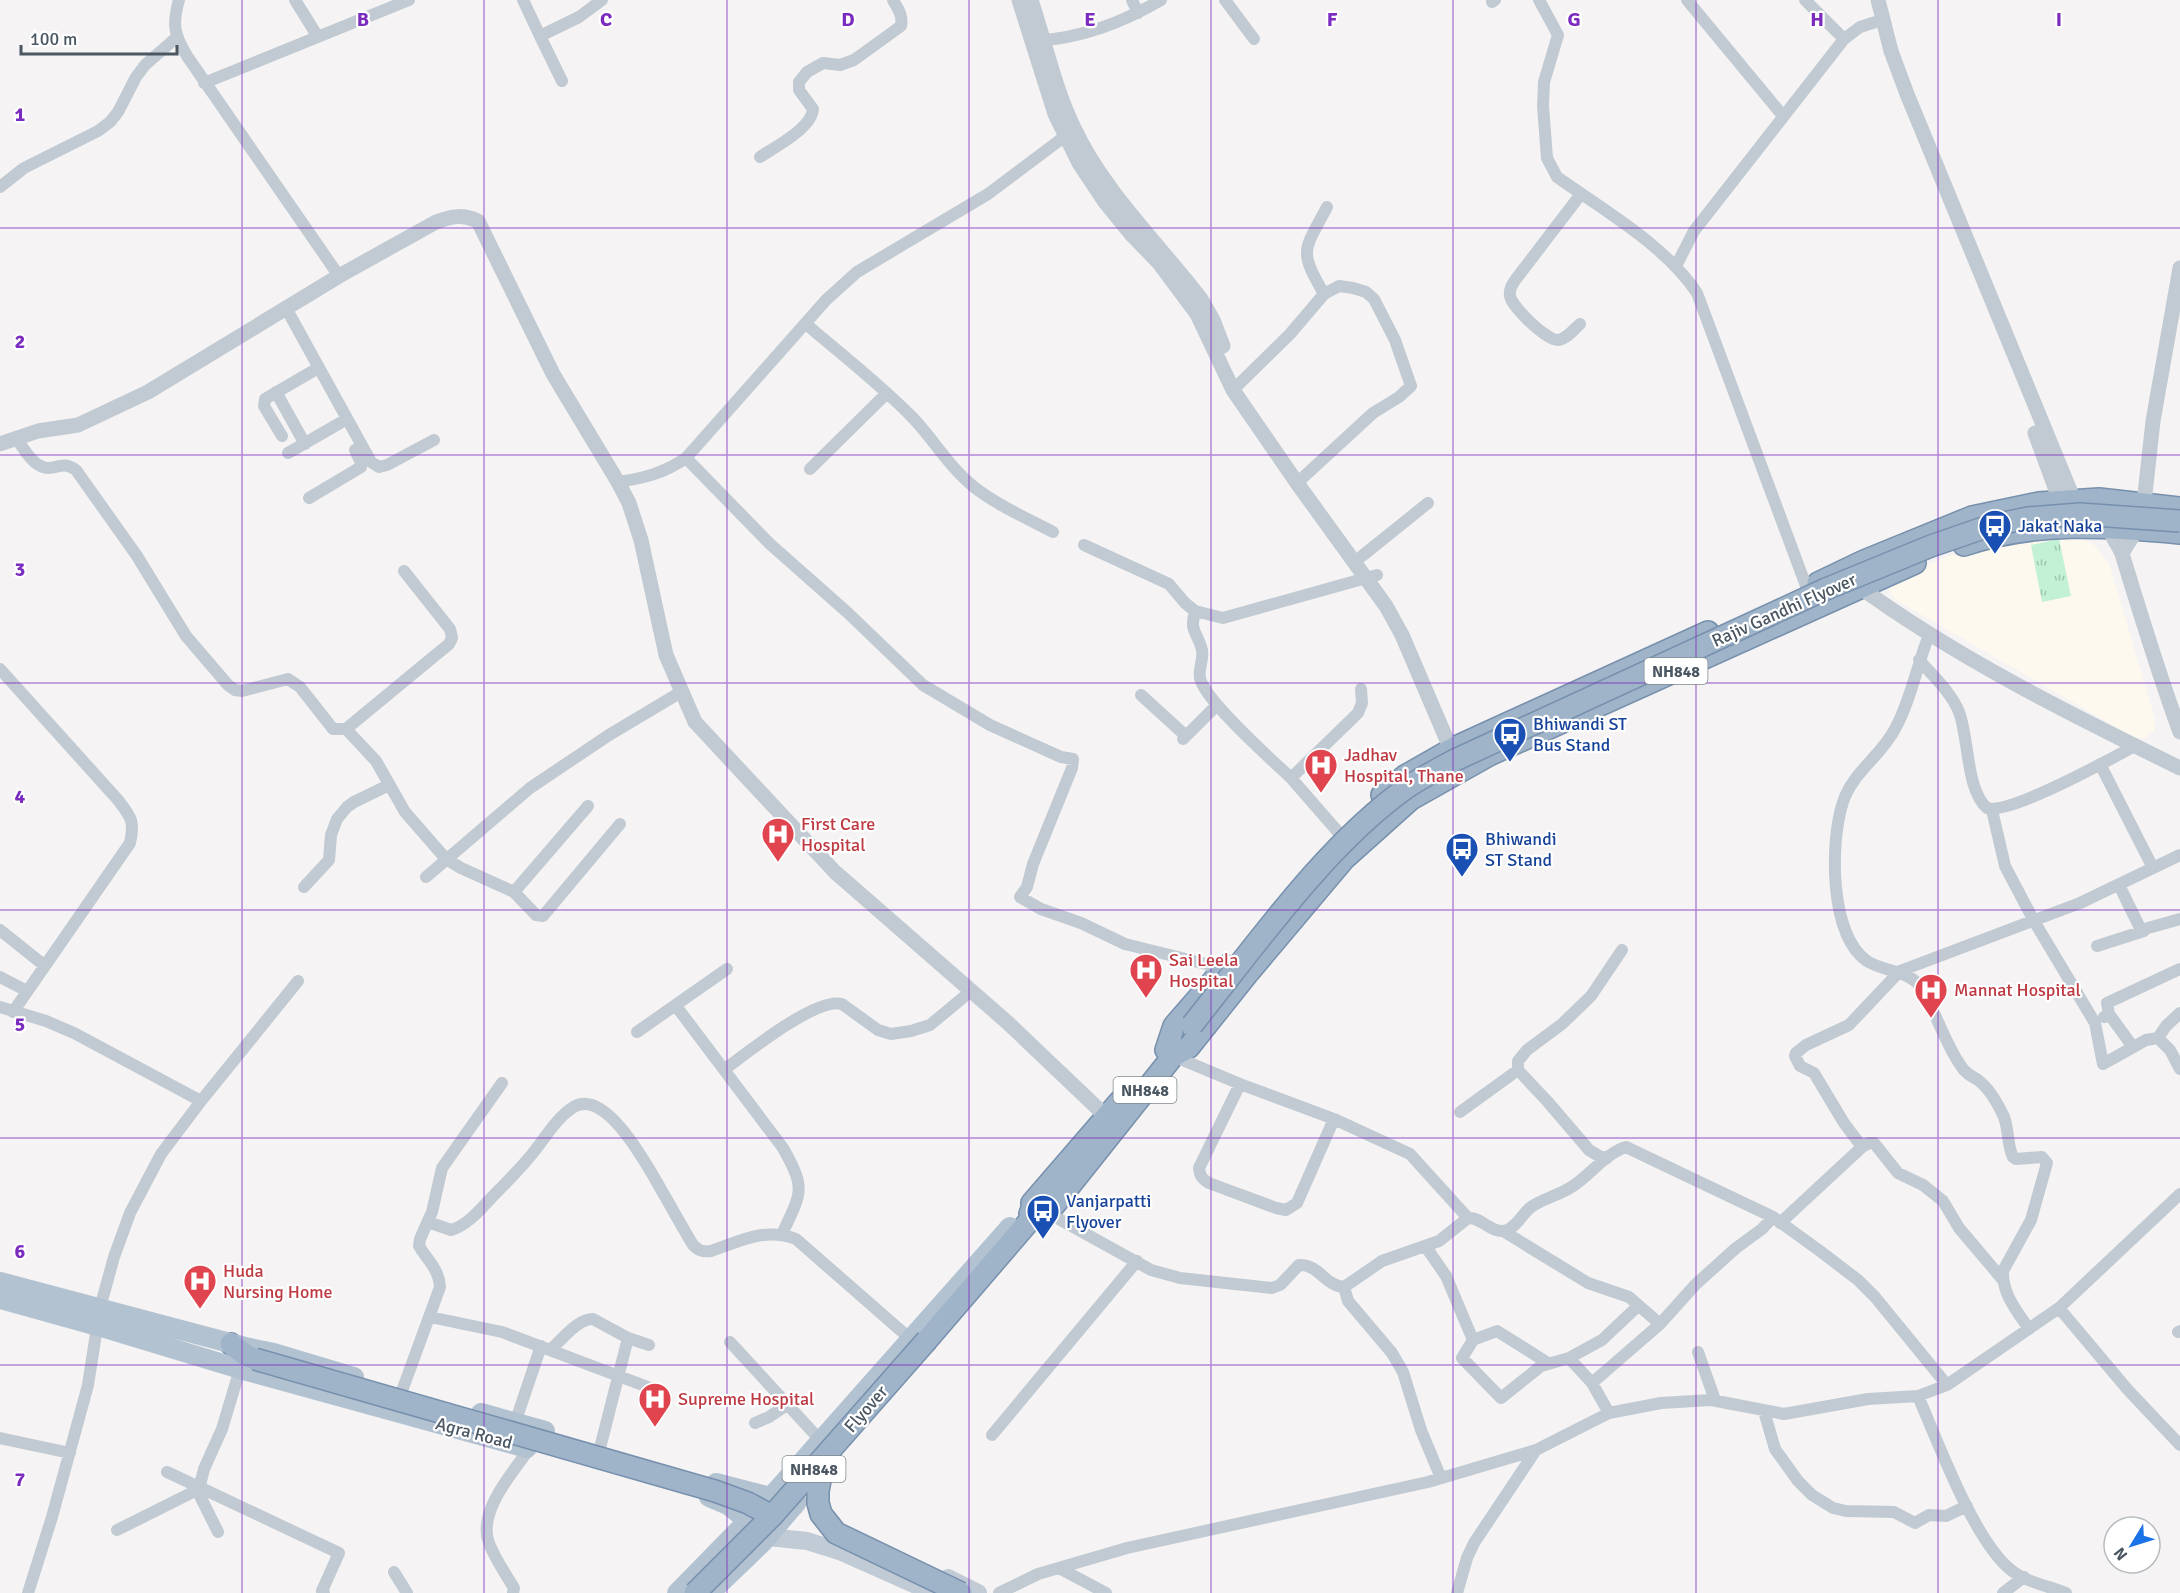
<svg xmlns="http://www.w3.org/2000/svg" width="2180" height="1593" font-family="Signika,sans-serif">
<defs>
<pattern id="park-tufts" width="24" height="20" patternUnits="userSpaceOnUse" patternTransform="scale(1.5)"><rect width="24" height="20" fill="#c3f1d5"/><path d="M3 7l-1-3M5 7V3M7 7l1-3M15 17l-1-3M17 17v-4M19 17l1-3" fill="none" stroke="#a0c6b0"/></pattern>
</defs>
<rect width="100%" height="100%" fill="#f5f3f3"/>
<path fill="#fdf9ef" d="M 2060,537 L 2076,538 L 2093,544 L 2109,563 L 2155,719 L 2154,731 L 2144,738 L 2133,737 L 1896,600 L 1889,591 L 1890,583 L 1896,577 L 1982,543 Z"/>
<path fill="url(#park-tufts)" d="M 2059,539 L 2071,596 L 2042,602 L 2031,545 Z"/>
<g fill="none" stroke-linecap="round" stroke-linejoin="round">
<g stroke="#7690ad" stroke-width="24">
<path id="trunk" d="M 1964,545 C 2034,521 2107,526 2180,533
M 1818,583 L 1864,561 L 1972,517 L 2039,503 L 2099,499 L 2180,508
M 1382,795 L 1405,776 L 1456,747 L 1708,632
M 1166,1050 L 1174,1026 L 1226,966
M 1031,1219 L 1030,1214 L 1033,1206 L 1032,1203 L 1120,1101
M 927,1340 L 1031,1219 L 1035,1219 L 1042,1213 L 1048,1213 L 1173,1056 L 1189,1047 L 1248,973 L 1344,859 L 1411,799 L 1489,755 L 1915,563
M 231,1344 L 247,1356 L 255,1359"/>
</g>
<path stroke="#c1cad2" stroke-width="12" d="M 179,0 C 172,25 174,34 187,56 L 339,276
M 295,0 L 318,37
M 523,0 L 540,36 L 579,17 L 602,0
M 1132,0 L 1138,13
M 1225,0 L 1254,39
M 1539,0 L 1558,35 L 1544,82 L 1543,106 L 1547,158 L 1557,177 C 1604,210 1666,246 1697,293 L 1812,602
M 1687,0 L 1783,116
M 1805,0 L 1844,39
M 1492,2 L 1495,0
M 540,36 L 562,81
M 1035,41 C 1082,38 1121,23 1161,0
M 204,83 L 409,0
M 760,157 C 775,147 812,128 813,109 L 799,90 L 799,82 L 807,72 L 823,63 L 840,65 L 854,60 L 901,26 C 903,15 898,9 893,0
M 0,187 L 24,168 L 98,131 L 110,122 L 118,112 L 136,77 L 145,65 L 176,38
M 1676,266 L 1694,231 L 1844,39 L 1860,27 L 1882,20
M 1324,294 C 1298,249 1304,251 1327,207
M 286,308 L 371,462 L 379,467 L 387,465 L 434,440
M 806,324 C 842,355 880,384 913,418 C 934,440 949,467 974,487 C 997,505 1026,518 1053,532
M 1580,324 C 1574,329 1567,339 1558,340 C 1547,341 1512,307 1510,296 C 1509,289 1512,285 1516,279 L 1581,194
M 1233,390 L 1290,334 L 1324,294 L 1339,286 L 1353,288 L 1366,292 L 1374,299 L 1395,340 L 1411,386 L 1399,397 L 1373,413 L 1297,483
M 276,392 L 305,444
M 282,436 L 264,406 L 265,399 L 313,371
M 16,438 C 23,447 31,463 43,467 C 55,472 61,459 76,470 L 137,556 L 186,636 L 228,685 L 235,690 L 242,691 L 288,679 L 300,687 L 333,729 L 346,729
M 288,453 L 340,423
M 686,458 L 770,544 L 848,613 L 923,685 L 990,725 L 1061,757 L 1073,759 L 1072,768 L 1033,864 L 1027,887 L 1020,897 L 1041,909 L 1081,923 L 1125,944 L 1206,964 L 1222,972
M 810,469 L 887,393
M 618,482 C 645,478 664,473 686,458 L 826,300 L 857,272 L 988,194 L 1072,131
M 309,498 L 361,467 L 361,463 L 355,450
M 1084,545 L 1169,584 L 1185,603 L 1195,611 L 1223,618 L 1377,575
M 1362,556 L 1428,503
M 404,571 L 450,629 L 452,638 L 449,644 L 346,729 L 376,761 L 405,812 L 446,859 L 461,868 L 514,892 L 588,806
M 1195,611 C 1189,633 1198,632 1202,650 C 1204,660 1198,668 1200,678 C 1204,700 1272,760 1291,778
M 1929,635 C 1917,665 1911,700 1895,729 C 1881,756 1852,773 1843,802 C 1830,841 1829,935 1867,961 C 1884,972 1907,969 1922,988 C 1926,993 1928,1000 1930,1005 C 1940,1024 1948,1048 1961,1066 C 1965,1073 1971,1076 1978,1080 C 1990,1089 1998,1104 2004,1117 C 2009,1130 2007,1145 2013,1157 L 2016,1159 L 2042,1157 L 2047,1163 L 2031,1220 L 2003,1271 C 2002,1294 2017,1311 2029,1329
M 1919,660 C 1933,676 1951,692 1959,712 C 1969,738 1966,790 1987,808 C 2010,815 2110,759 2135,746
M 0,669 L 118,800 C 131,817 135,821 130,843 L 13,1012
M 1141,695 L 1186,736
M 1183,739 L 1217,705
M 2100,764 L 2153,868
M 1992,810 L 2005,866 L 2034,921 L 2095,1023 L 2103,1064 L 2146,1040 L 2158,1038 L 2170,1050 L 2180,1069
M 1339,833 L 1291,778 L 1358,713 L 1362,703 L 1361,689
M 426,877 L 530,788 L 609,735 L 681,692
M 2119,885 L 2141,930 L 2180,919
M 304,887 L 329,860 L 331,835 L 337,819 L 347,807 L 354,802 L 389,785
M 514,892 L 536,915 L 543,916 L 620,824
M 0,930 L 45,966
M 2097,946 L 2144,931
M 0,977 L 27,991
M 676,1006 L 783,1148 C 806,1189 802,1192 782,1234
M 0,1007 L 46,1021 L 74,1033 L 201,1101
M 2109,1014 L 2107,1003 L 2180,969
M 2104,1017 L 2109,1014 L 2133,1047
M 637,1032 L 727,969
M 2158,1038 L 2166,1026 L 2180,1013
M 1173,1056 L 1240,1084 L 1334,1119 L 1410,1154 L 1468,1218
M 725,1069 C 747,1053 816,997 842,1004 L 878,1030 L 891,1034 L 911,1031 L 930,1025 L 971,991
M 1240,1084 L 1199,1168 C 1200,1176 1202,1179 1209,1183 L 1276,1208 L 1286,1210 L 1297,1203 L 1334,1119
M 1460,1112 L 1518,1070
M 1862,1147 L 1844,1123 L 1814,1073 L 1800,1066 L 1795,1056 L 1796,1053 L 1806,1045 L 1849,1025 L 1900,971 L 2080,903 L 2180,855
M 1607,1158 L 1599,1156 L 1589,1150 L 1548,1102 L 1518,1070 L 1518,1061 L 1527,1050 L 1562,1024 L 1591,996 L 1622,950
M 1048,1213 L 1151,1270 L 1180,1278 L 1272,1288 L 1280,1285 L 1299,1265 C 1319,1264 1325,1286 1344,1287 L 1382,1261 L 1439,1241 L 1468,1218 C 1481,1217 1490,1232 1503,1231 C 1514,1231 1523,1213 1531,1207 C 1544,1198 1560,1195 1573,1186 C 1591,1174 1605,1154 1626,1147 L 1773,1217 L 1820,1251 L 1858,1280 L 1875,1297 L 1947,1385
M 428,1222 L 451,1230 C 469,1225 483,1206 496,1193 C 510,1179 524,1165 536,1149 C 547,1135 557,1118 572,1108 C 607,1084 652,1175 666,1198 C 675,1214 684,1230 693,1245 C 699,1251 703,1252 711,1251 C 741,1241 765,1227 796,1239 L 915,1343
M 1780,1223 L 1862,1147 L 1869,1143 L 1874,1143 L 1898,1173 L 1923,1185 L 1943,1201 L 1959,1228 L 2003,1280
M 1503,1231 L 1588,1283 L 1629,1297 L 1660,1324
M 1426,1247 L 1446,1276 L 1473,1340 L 1497,1331 L 1548,1363
M 1344,1287 L 1348,1301 L 1392,1353 L 1403,1372 L 1421,1430 L 1441,1478
M 2059,1308 L 2128,1390 L 2180,1445
M 430,1317 L 502,1332 L 661,1392
M 2178,1332 L 2180,1331
M 1473,1340 L 1462,1358 L 1501,1398 L 1541,1366 L 1569,1358 L 1602,1340 L 1638,1306
M 730,1342 L 821,1441
M 551,1349 C 563,1339 577,1319 593,1319 L 628,1338 L 649,1345
M 1698,1352 L 1715,1400
M 1569,1358 L 1592,1383 L 1609,1413
M 1592,1383 L 1660,1324 L 1696,1284 L 1736,1248 L 1762,1229 L 1773,1217
M 402,1391 L 440,1287 C 439,1269 428,1261 419,1246 L 420,1239 L 432,1212 L 442,1168 L 502,1083
M 1918,1396 C 1938,1442 1974,1541 2011,1570 C 2026,1582 2048,1586 2066,1593
M 1764,1411 L 1775,1449 L 1798,1481 L 1812,1495 L 1833,1508 L 1846,1511 L 1894,1512 L 1915,1523 L 1929,1515 L 1946,1516 L 1967,1506
M 515,1423 L 541,1346
M 755,1423 L 769,1417 L 788,1404
M 992,1435 L 1137,1261
M 0,1438 L 70,1453
M 600,1448 L 628,1338
M 167,1472 L 339,1553 L 322,1591 L 324,1593
M 117,1530 L 199,1489
M 218,1532 L 200,1496 L 199,1489 L 204,1469 L 222,1429 L 240,1369
M 1059,1568 L 1106,1593
M 394,1572 L 407,1593
M 28,1593 L 52,1517 L 88,1385 L 100,1308 L 114,1257 L 130,1213 L 161,1154 L 201,1101 L 298,981
M 513,1593 L 514,1588 C 505,1573 495,1559 489,1543 C 477,1512 513,1472 530,1448
M 999,1593 L 1038,1574 L 1127,1548 L 1428,1482 L 1536,1450 L 1609,1413 L 1661,1403 L 1711,1400 L 1784,1414 L 1868,1399 L 1918,1396 L 1947,1385 L 2059,1308 L 2180,1194
M 1457,1593 L 1467,1558 L 1474,1543 L 1536,1450
M 2003,1593 L 2024,1577"/>
<path stroke="#c1cad2" stroke-width="15" d="M 1019,0 L 1055,114 L 1079,163 L 1105,202 L 1131,234 L 1159,263 L 1197,314 L 1233,390 L 1297,483 L 1386,606 L 1402,635 L 1455,759
M 1031,0 C 1045,42 1054,86 1073,126 C 1103,191 1158,243 1201,299 L 1213,320 L 1223,346
M 1878,0 L 1891,51 L 1907,94 L 2074,500 L 2074,509
M 2035,433 L 2063,509
M 0,444 L 38,431 L 78,425 L 148,392 L 339,276 L 436,222 C 452,216 462,214 478,221 L 553,374 L 618,482 L 629,503 L 641,540 L 666,655 L 695,722 L 835,872 L 1008,1023 L 1112,1122
M 2109,520 C 2107,534 2120,545 2123,557 C 2141,616 2159,675 2180,732
M 2122,553 L 2137,529 L 2144,503 L 2153,421 L 2180,268
M 1854,583 C 1955,657 2068,713 2180,768"/>
<path stroke="#c1cbd6" stroke-width="18" d="M 768,1537 L 807,1541 L 842,1552 L 934,1593
M 948,1578 L 978,1593"/>
<path stroke="#b3c2d1" stroke-width="20" d="M 0,1282 L 245,1347 L 274,1353 L 354,1377
M 0,1299 L 98,1326 L 240,1369 L 527,1448
M 481,1413 L 545,1431
M 716,1483 L 771,1497 L 794,1506
M 709,1497 L 728,1505 L 768,1537
M 677,1593 L 771,1497 L 1010,1227
M 710,1593 L 762,1543 L 797,1502"/>
<use href="#trunk" stroke="#9fb4c9" stroke-width="21"/>
<g stroke="#7690ad" stroke-width="24" stroke-linecap="butt">
<path id="trunk-bridge" d="M 1192,1025 C 1256,945 1326,844 1409,786 C 1423,777 1438,769 1453,761 L 1826,589 L 1931,546 L 1989,526 L 2028,518 L 2080,514 L 2180,521
M 255,1359 L 715,1491 L 748,1503 L 772,1516
M 824,1458 L 818,1491 L 818,1503 L 821,1514 L 836,1533 L 961,1593
M 695,1593 L 772,1516 L 927,1340"/>
</g>
<use href="#trunk-bridge" stroke="#9fb4c9" stroke-width="21"/>
</g>
<path fill="none" stroke="#7b2cbf" stroke-width="1.5" stroke-opacity="0.55" d="M 242,0 L 242,1593M 484,0 L 484,1593M 727,0 L 727,1593M 969,0 L 969,1593M 1211,0 L 1211,1593M 1453,0 L 1453,1593M 1696,0 L 1696,1593M 1938,0 L 1938,1593M 0,228 L 2180,228M 0,455 L 2180,455M 0,683 L 2180,683M 0,910 L 2180,910M 0,1138 L 2180,1138M 0,1365 L 2180,1365"/>
<defs>
<g id="bus-pin" transform="scale(1.725)"><path d="M0 17L-7.5 6A9.5 9.5 0 1 1 7.5 6Z" fill="#1a4fb4" stroke="#fff"/><path d="M-5-6H5V4H4V6H2V4H-2V6H-4V4H-5ZM-3.5-4V0h7V-4ZM-3.5 1.2v1.5H-2V1.2ZM2 1.2v1.5H3.5V1.2Z" fill="#fff"/></g>
<g id="hospital-pin" transform="scale(1.725)"><path d="M0 17L-7.5 6A9.5 9.5 0 1 1 7.5 6Z" fill="#e0444e" stroke="#fff"/><path d="M-5-5h3v3.5h4V-5h3V5h-3V1.5h-4V5h-3Z" fill="#fff"/></g>
</defs>
<g fill-rule="evenodd">
<use href="#bus-pin" x="1995" y="526"/>
<use href="#bus-pin" x="1510" y="734"/>
<use href="#hospital-pin" x="1321" y="765"/>
<use href="#hospital-pin" x="778" y="834"/>
<use href="#bus-pin" x="1462" y="849"/>
<use href="#hospital-pin" x="1146" y="970"/>
<use href="#hospital-pin" x="1931" y="990"/>
<use href="#bus-pin" x="1043" y="1211"/>
<use href="#hospital-pin" x="200" y="1281"/>
<use href="#hospital-pin" x="655" y="1399"/>
</g>
<g text-anchor="middle" stroke-width="4.5" stroke-linejoin="round" paint-order="stroke">
<g fill="#fff" stroke="#808990" stroke-width="1.5">
<rect x="1644.5" y="658" width="63" height="26" rx="4.5"/>
<rect x="1113.5" y="1077" width="63" height="26" rx="4.5"/>
<rect x="782.5" y="1456" width="63" height="26" rx="4.5"/>
</g>
<g font-size="16" font-weight="bold" fill="#4a5661">
<text x="1676" y="677">NH848</text>
<text x="1145" y="1096">NH848</text>
<text x="814" y="1475">NH848</text>
</g>
<g font-size="18" fill="#164399" stroke="#fff" text-anchor="start">
<text x="2018" y="532">Jakat Naka</text>
<text x="1533" y="730">Bhiwandi ST<tspan x="1533" dy="21">Bus Stand</tspan></text>
<text x="1485" y="845">Bhiwandi<tspan x="1485" dy="21">ST Stand</tspan></text>
<text x="1066" y="1207">Vanjarpatti<tspan x="1066" dy="21">Flyover</tspan></text>
</g>
<g font-size="18" fill="#4a5661" stroke="#fff">
<text transform="translate(1784 610) rotate(-24)" y="6">Rajiv Gandhi Flyover</text>
<text transform="translate(866 1409) rotate(-49)" y="6">Flyover</text>
<text transform="translate(474 1433) rotate(15)" y="6">Agra Road</text>
</g>
<g font-size="18" fill="#be3a42" stroke="#fff" text-anchor="start">
<text x="1344" y="761">Jadhav<tspan x="1344" dy="21">Hospital, Thane</tspan></text>
<text x="801" y="830">First Care<tspan x="801" dy="21">Hospital</tspan></text>
<text x="1169" y="966">Sai Leela<tspan x="1169" dy="21">Hospital</tspan></text>
<text x="1954" y="996">Mannat Hospital</text>
<text x="223" y="1277">Huda<tspan x="223" dy="21">Nursing Home</tspan></text>
<text x="678" y="1405">Supreme Hospital</text>
</g>
</g>
<g font-size="20" text-anchor="middle" font-weight="bold" fill="#7b2cbf" stroke="#fff" stroke-width="4.5" stroke-linejoin="round" paint-order="stroke">
<text x="363" y="26">B</text>
<text x="606" y="26">C</text>
<text x="848" y="26">D</text>
<text x="1090" y="26">E</text>
<text x="1332" y="26">F</text>
<text x="1574" y="26">G</text>
<text x="1817" y="26">H</text>
<text x="2059" y="26">I</text>
<text x="20" y="121">1</text>
<text x="20" y="348">2</text>
<text x="20" y="576">3</text>
<text x="20" y="803">4</text>
<text x="20" y="1031">5</text>
<text x="20" y="1258">6</text>
<text x="20" y="1486">7</text>
</g>
<g transform="translate(2132 1545) rotate(232)"><circle r="28" fill="#ffffff" stroke="#b7bbc0" stroke-width="1.5"/>
<path d="M0-4.5L10 22L0 15L-10 22Z" fill="#1a73e8"/>
<text y="-9" font-size="16" font-weight="bold" text-anchor="middle" fill="#4a5661">N</text>
</g>
<path d="M21 45v9h156v-9" fill="none" stroke="#4a5661" stroke-width="3"/>
<text x="30" y="45" font-size="18" fill="#4a5661" stroke="#ffffff" stroke-width="4.5" paint-order="stroke">100 m</text>
</svg>
